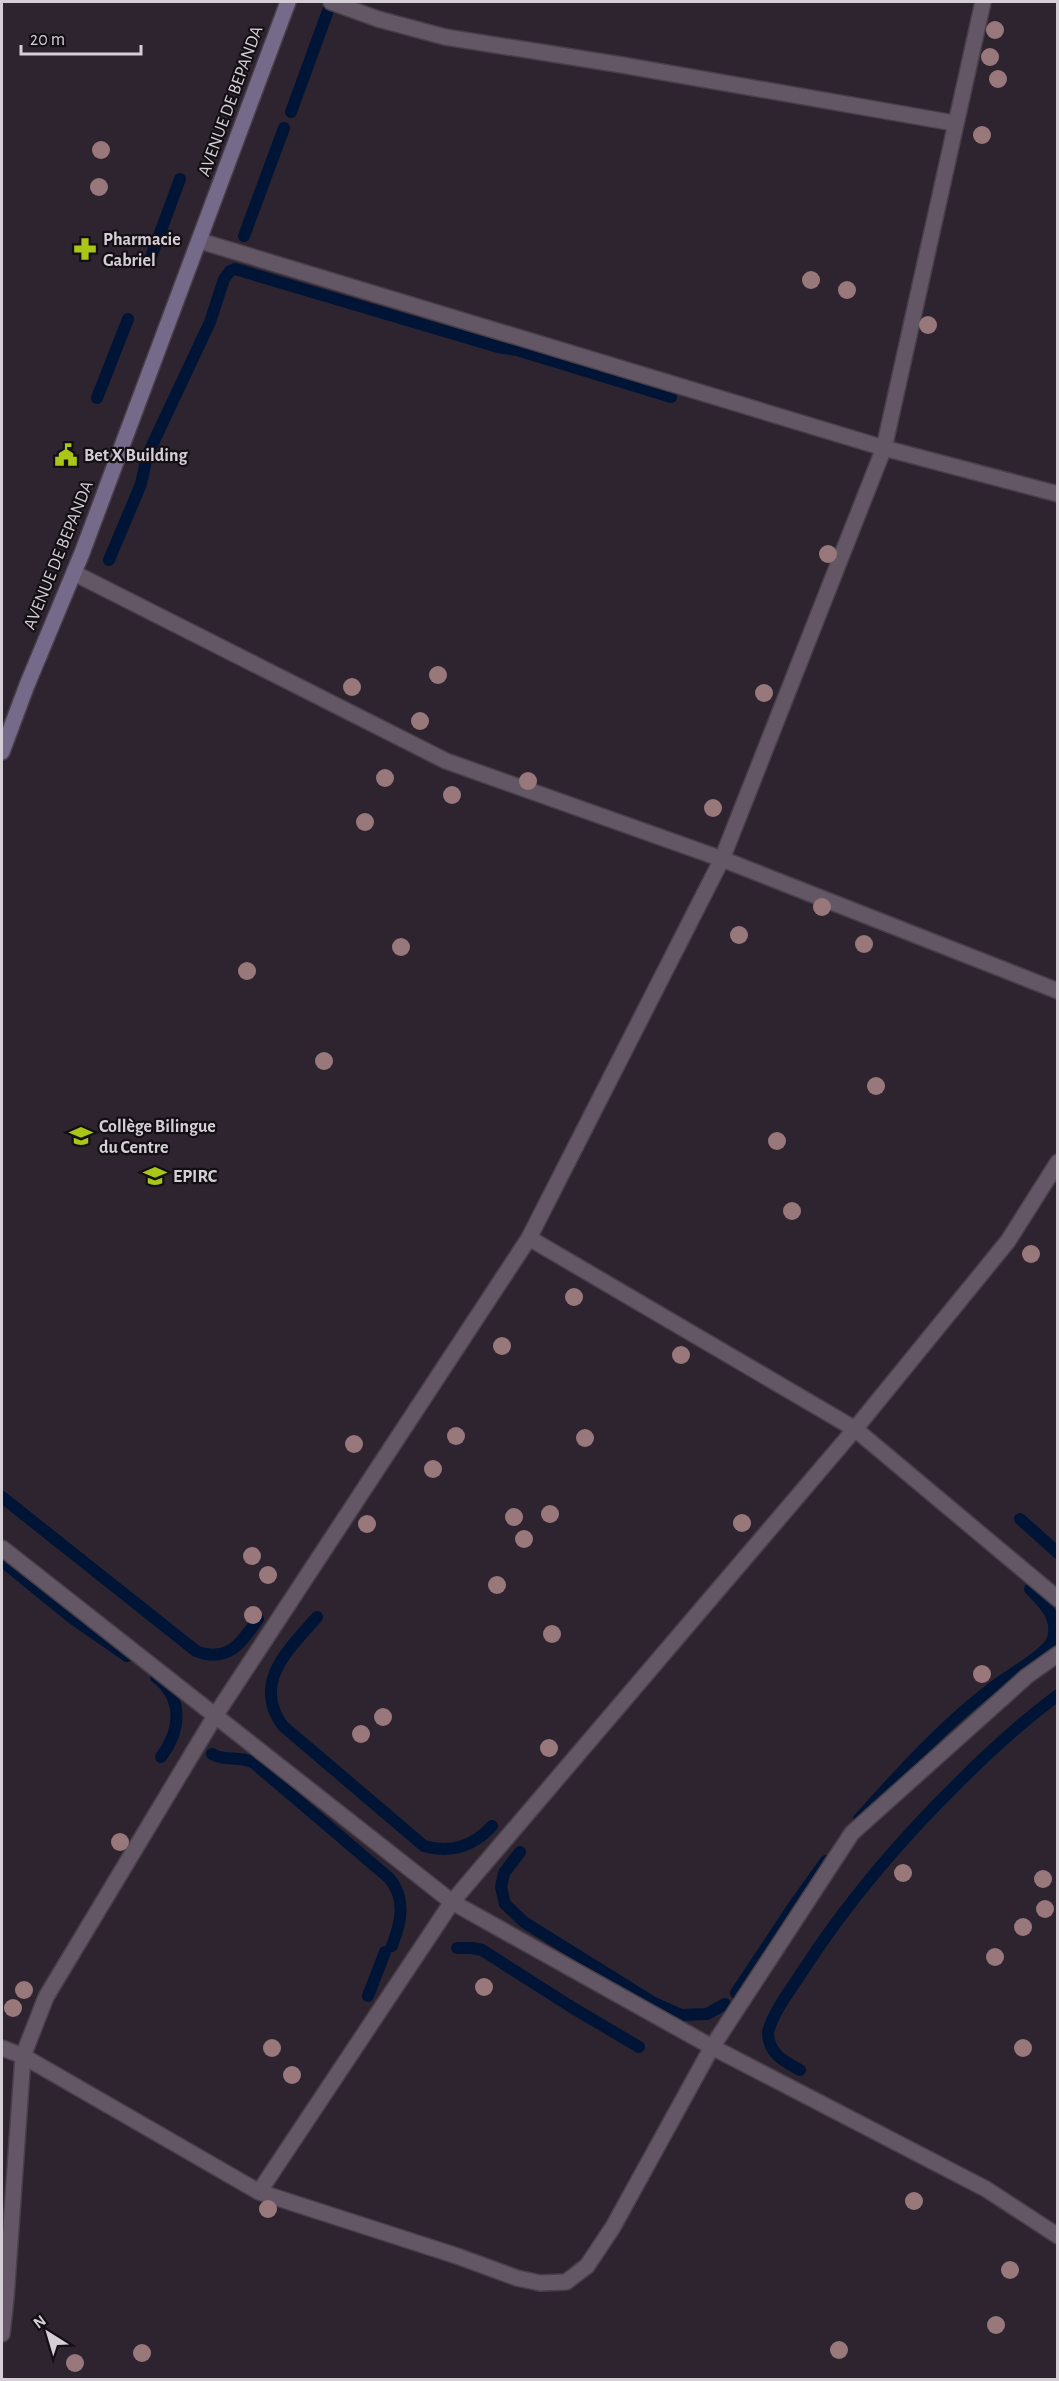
<svg xmlns="http://www.w3.org/2000/svg" width="1059" height="2381" font-family="'Alegreya Sans',sans-serif">
<rect width="100%" height="100%" fill="#2e2430"/>
<g fill="none" stroke-linecap="round" stroke-linejoin="round">
<path stroke="#001436" stroke-width="12" d="M 291,112 L 329,8
M 244,236 L 284,128
M 150,260 L 180,179
M 97,398 L 128,319
M 109,560 L 141,484 L 147,456 L 210,322 L 224,279 L 230,271 L 235,269 L 498,347 L 517,350 L 671,397
M 2,1497 L 196,1651 C 228,1664 242,1642 258,1619
M 1020,1519 L 1058,1553
M 2,1561 L 71,1617 L 127,1656
M 317,1617 C 289,1649 251,1683 283,1726 L 424,1846 C 450,1854 474,1846 492,1826
M 156,1677 C 184,1699 181,1730 161,1757
M 212,1754 C 225,1762 240,1755 254,1763 L 389,1878 C 407,1899 401,1922 392,1946
M 859,1819 C 901,1772 945,1723 996,1685 C 1009,1675 1048,1654 1053,1639 C 1059,1617 1044,1603 1030,1589
M 520,1852 L 504,1873 L 501,1887 L 505,1904 L 524,1922 L 654,2003 L 681,2015 L 707,2014 L 725,2004
M 457,1948 L 472,1948 L 482,1950 L 573,2008 L 639,2047
M 736,1993 L 795,1904 L 826,1861
M 368,1996 L 385,1952
M 800,2070 C 783,2061 768,2053 768,2032 C 774,2010 792,1988 804,1969 C 850,1898 901,1839 961,1780 C 992,1749 1023,1721 1058,1695"/>
<g stroke="#483f4a" stroke-width="18">
<path id="street" d="M 331,2 L 378,19 L 445,37 L 622,65 L 954,123
M 200,241 L 884,448 L 1058,494
M 74,573 L 446,761 L 722,859 L 1058,991
M 529,1238 L 855,1429 L 1058,1599
M 2,1548 L 452,1902 L 712,2047 L 986,2189 L 1058,2236
M 2,2048 L 23,2056 L 259,2192 L 457,2256 L 517,2278 L 540,2283 L 566,2282 L 587,2266 L 613,2227 L 712,2047 L 852,1833 L 1027,1676 L 1058,1654
M 259,2192 L 452,1902 L 855,1429 L 1008,1241 L 1058,1162
M 2,2334 L 6,2298 L 23,2056 L 46,1997 L 215,1716 L 529,1238 L 722,859 L 884,448 L 983,2"/>
</g>
<g stroke="#483f4a" stroke-width="18">
<path id="secondary" d="M 2,752 L 27,685 L 82,553 L 288,2"/>
</g>
<use href="#street" stroke="#635765" stroke-width="15"/>
<use href="#secondary" stroke="#756a89" stroke-width="15"/>
</g>
<g fill="#99787b">
<circle cx="995" cy="30" r="9"/>
<circle cx="990" cy="57" r="9"/>
<circle cx="998" cy="79" r="9"/>
<circle cx="982" cy="135" r="9"/>
<circle cx="101" cy="150" r="9"/>
<circle cx="99" cy="187" r="9"/>
<circle cx="811" cy="280" r="9"/>
<circle cx="847" cy="290" r="9"/>
<circle cx="928" cy="325" r="9"/>
<circle cx="828" cy="554" r="9"/>
<circle cx="438" cy="675" r="9"/>
<circle cx="352" cy="687" r="9"/>
<circle cx="764" cy="693" r="9"/>
<circle cx="420" cy="721" r="9"/>
<circle cx="385" cy="778" r="9"/>
<circle cx="528" cy="781" r="9"/>
<circle cx="452" cy="795" r="9"/>
<circle cx="713" cy="808" r="9"/>
<circle cx="365" cy="822" r="9"/>
<circle cx="822" cy="907" r="9"/>
<circle cx="739" cy="935" r="9"/>
<circle cx="864" cy="944" r="9"/>
<circle cx="401" cy="947" r="9"/>
<circle cx="247" cy="971" r="9"/>
<circle cx="324" cy="1061" r="9"/>
<circle cx="876" cy="1086" r="9"/>
<circle cx="777" cy="1141" r="9"/>
<circle cx="792" cy="1211" r="9"/>
<circle cx="1031" cy="1254" r="9"/>
<circle cx="574" cy="1297" r="9"/>
<circle cx="502" cy="1346" r="9"/>
<circle cx="681" cy="1355" r="9"/>
<circle cx="456" cy="1436" r="9"/>
<circle cx="585" cy="1438" r="9"/>
<circle cx="354" cy="1444" r="9"/>
<circle cx="433" cy="1469" r="9"/>
<circle cx="550" cy="1514" r="9"/>
<circle cx="514" cy="1517" r="9"/>
<circle cx="742" cy="1523" r="9"/>
<circle cx="367" cy="1524" r="9"/>
<circle cx="524" cy="1539" r="9"/>
<circle cx="252" cy="1556" r="9"/>
<circle cx="268" cy="1575" r="9"/>
<circle cx="497" cy="1585" r="9"/>
<circle cx="253" cy="1615" r="9"/>
<circle cx="552" cy="1634" r="9"/>
<circle cx="982" cy="1674" r="9"/>
<circle cx="383" cy="1717" r="9"/>
<circle cx="361" cy="1734" r="9"/>
<circle cx="549" cy="1748" r="9"/>
<circle cx="120" cy="1842" r="9"/>
<circle cx="903" cy="1873" r="9"/>
<circle cx="1043" cy="1879" r="9"/>
<circle cx="1045" cy="1909" r="9"/>
<circle cx="1023" cy="1927" r="9"/>
<circle cx="995" cy="1957" r="9"/>
<circle cx="484" cy="1987" r="9"/>
<circle cx="24" cy="1990" r="9"/>
<circle cx="13" cy="2008" r="9"/>
<circle cx="272" cy="2048" r="9"/>
<circle cx="1023" cy="2048" r="9"/>
<circle cx="292" cy="2075" r="9"/>
<circle cx="914" cy="2201" r="9"/>
<circle cx="268" cy="2209" r="9"/>
<circle cx="1010" cy="2270" r="9"/>
<circle cx="996" cy="2325" r="9"/>
<circle cx="839" cy="2350" r="9"/>
<circle cx="142" cy="2353" r="9"/>
<circle cx="75" cy="2363" r="9"/>
</g>
<defs>
<g id="pharmacy-bare" transform="scale(1.8)"><path d="M-2-6h4v4h4v4h-4v4h-4v-4h-4v-4h4Z" fill="#aac718" stroke="#140f15" stroke-width="2.5" paint-order="stroke"/></g>
<g id="civic-bare" transform="scale(1.8)"><path d="M-.6-6.5H3V-4.5H.6V-3L4-1V1h2V6H-6V1h2V-1L-.6-3ZM-1.2 2.5V6h2.4V2.5Z" fill="#aac718" stroke="#140f15" stroke-width="2.5" paint-order="stroke"/></g>
<g id="school-bare" transform="scale(1.8)"><path d="M0-5L7-2L0 1L-7-2ZM-4 1L0 2.5L4 1V4Q0 6-4 4Z" fill="#aac718" stroke="#140f15" stroke-width="2.5" paint-order="stroke"/></g>
</defs>
<g fill-rule="evenodd">
<use href="#pharmacy-bare" x="85" y="249"/>
<use href="#civic-bare" x="66" y="455"/>
<use href="#school-bare" x="81" y="1136"/>
<use href="#school-bare" x="155" y="1176"/>
</g>
<g text-anchor="middle" stroke-width="4.5" stroke-linejoin="round" paint-order="stroke">
<g font-size="18" fill="#d5ced7" stroke="#140f15">
<text transform="translate(230 101) rotate(-70)" y="6">AVENUE DE BEPANDA</text>
<text transform="translate(58 555) rotate(-68)" y="6">AVENUE DE BEPANDA</text>
</g>
<g font-size="18" font-weight="bold" fill="#d5ced7" stroke="#140f15" text-anchor="start">
<text x="103" y="245">Pharmacie<tspan x="103" dy="21">Gabriel</tspan></text>
<text x="84" y="461">Bet X Building</text>
<text x="99" y="1132">Collège Bilingue<tspan x="99" dy="21">du Centre</tspan></text>
<text x="173" y="1182">EPIRC</text>
</g>
</g>
<rect width="1059" height="2381" fill="none" stroke="#d5ced7" stroke-width="6"/>
<g transform="translate(48 2333) rotate(323)" stroke="#140f15" stroke-width="4.5" paint-order="stroke">
<path d="M0-4.5L10 22L0 15L-10 22Z" fill="#d5ced7"/>
<text y="-9" font-size="16" font-weight="bold" text-anchor="middle" fill="#d5ced7">N</text>
</g>
<path d="M21 45v9h120v-9" fill="none" stroke="#d5ced7" stroke-width="3"/>
<text x="30" y="45" font-size="18" fill="#d5ced7" stroke="#140f15" stroke-width="4.5" paint-order="stroke">20 m</text>
</svg>
